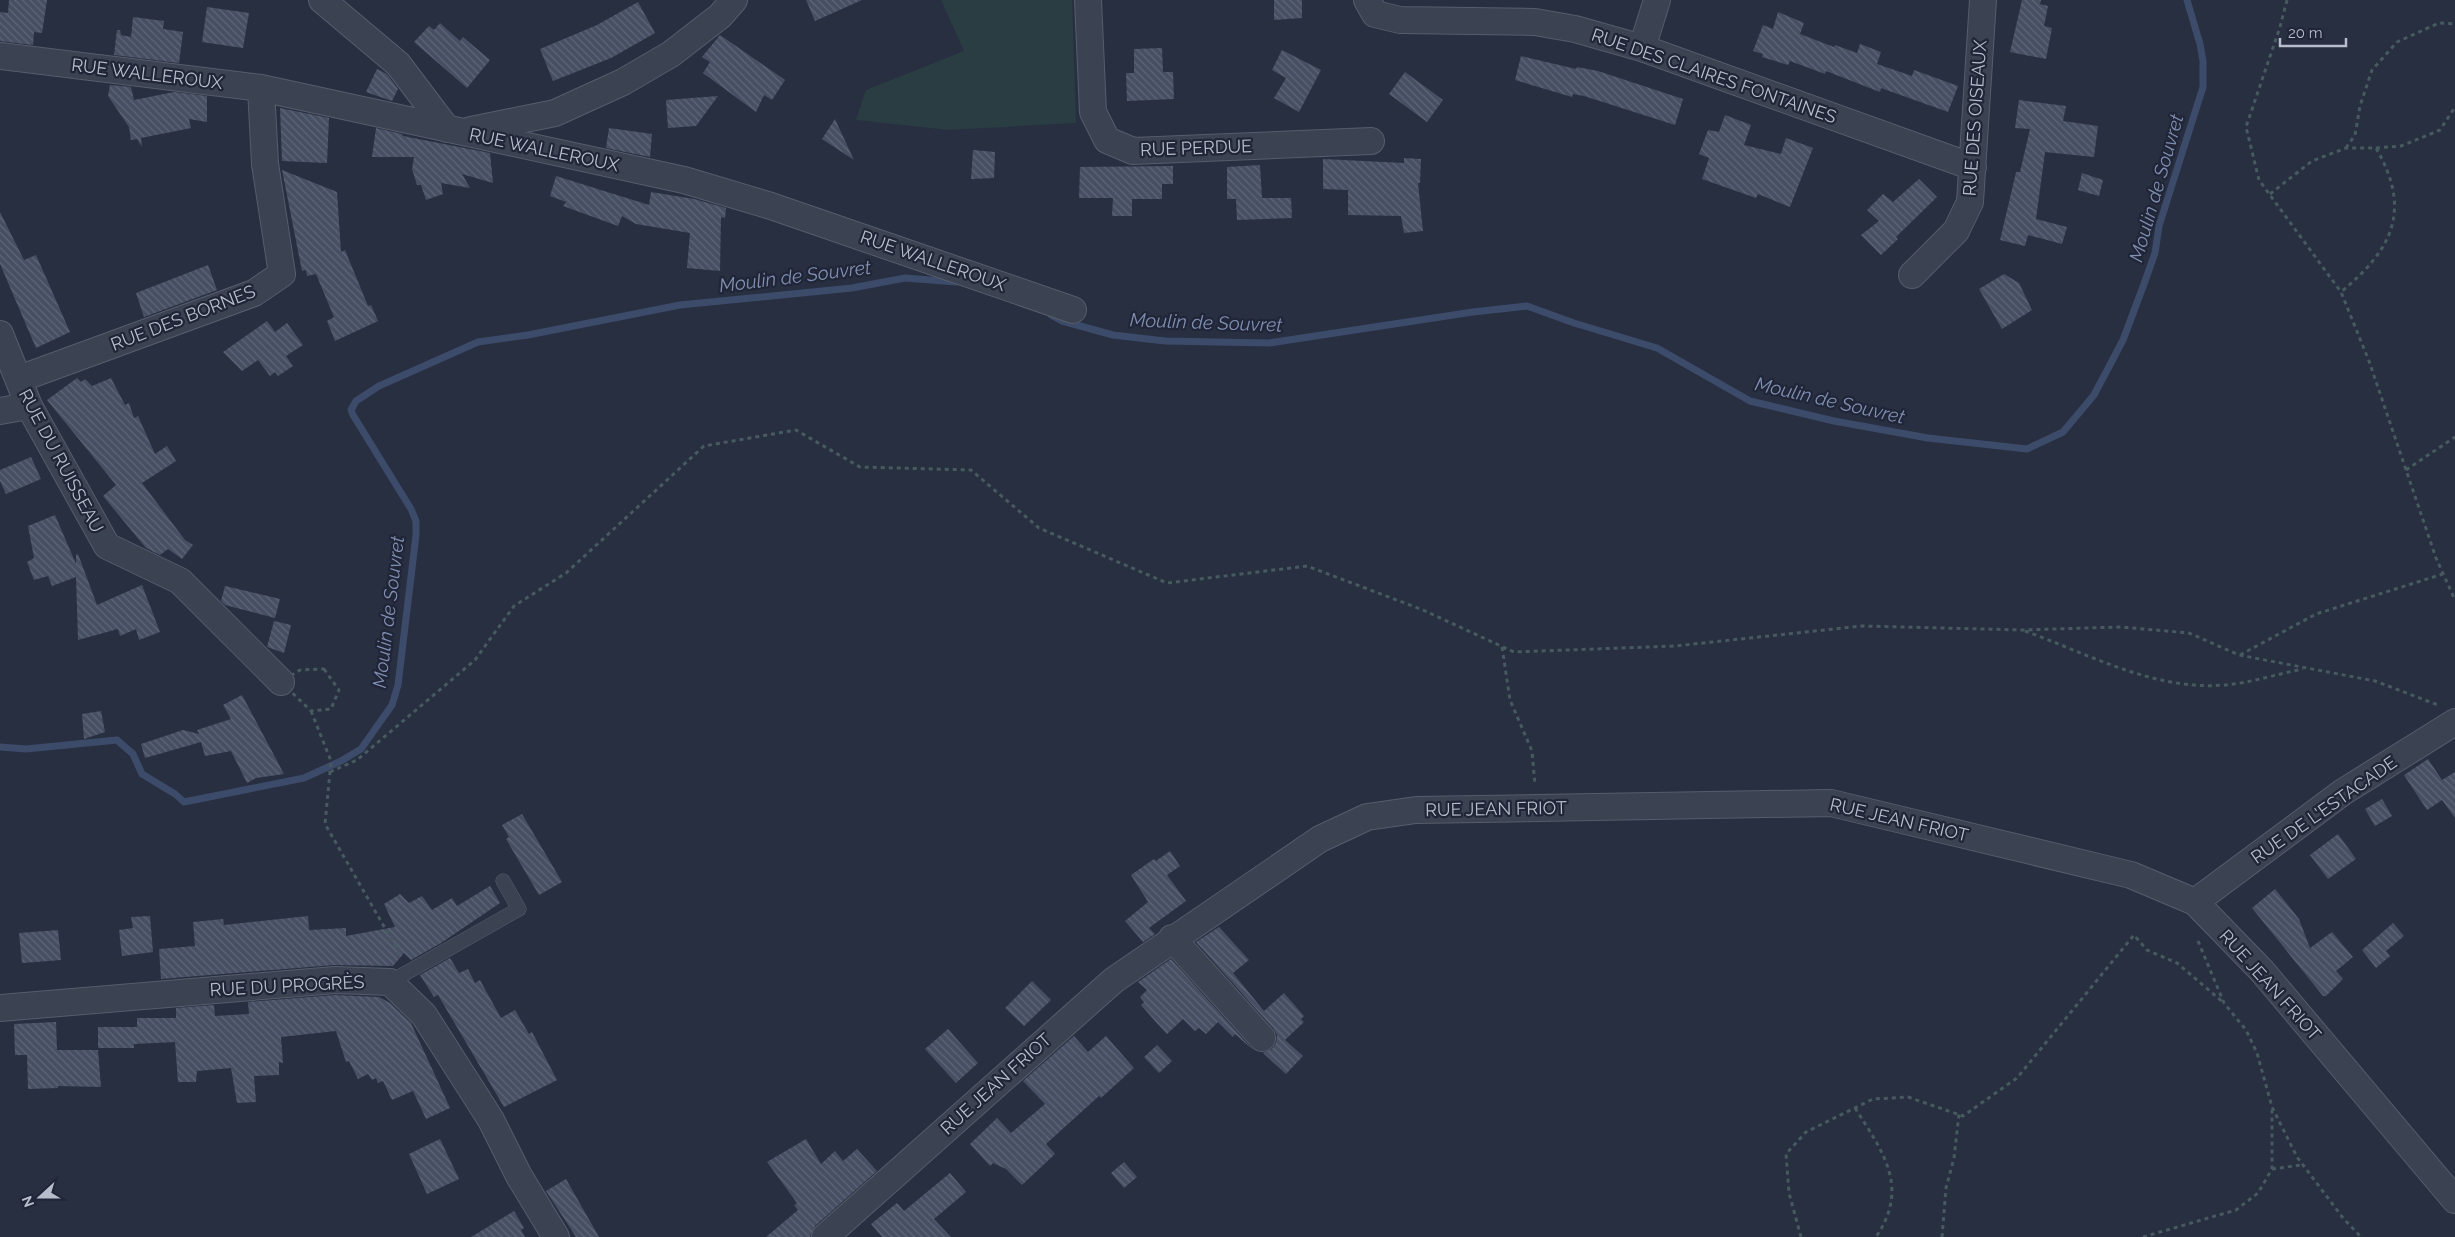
<svg xmlns="http://www.w3.org/2000/svg" width="2455" height="1237" font-family="Raleway,sans-serif">
<defs>
<pattern id="building-back-hatch" width="6" height="6" patternUnits="userSpaceOnUse" patternTransform="scale(1.25)"><rect width="6" height="6" fill="#464f63"/><path d="M-1 5l2 2M0 0l6 6M5-1l2 2" fill="none" stroke="#5f6678"/></pattern>
</defs>
<rect width="100%" height="100%" fill="#272f41"/>
<path fill="#293d42" d="M 941,0 L 1072,0 L 1076,123 L 949,130 L 856,120 L 866,90 L 964,51 Z"/>
<g fill="none" stroke-linecap="round" stroke-linejoin="round">
<path stroke="#3d4b6a" stroke-width="7" d="M 1051,315 L 1062,321 L 1113,335 L 1165,341 L 1269,343 L 1473,312 L 1527,306 L 1574,323 L 1657,348 L 1750,401 L 1834,421 L 1928,438 L 2027,449 L 2063,432 L 2094,395 L 2123,340 L 2144,284 L 2155,253 L 2159,226 L 2203,87 L 2203,61 L 2200,44 L 2187,0
M 0,747 L 26,749 L 117,740 L 133,754 L 142,774 L 175,794 L 184,802 L 304,778 L 341,761 L 361,749 L 392,705 L 398,685 L 416,535 L 416,521 L 411,509 L 353,415 L 351,410 L 356,401 L 379,386 L 478,342 L 528,335 L 680,305 L 852,288 L 905,278 L 956,282"/>
</g>
<path fill="url(#building-back-hatch)" d="M 9,0 L 47,0 L 42,33 L 34,32 L 33,45 L 0,41 L 0,12 L 8,13 Z
M 806,0 L 862,0 L 815,21 Z
M 1274,0 L 1302,0 L 1302,18 L 1274,20 Z
M 2022,0 L 2041,0 L 2040,4 L 2048,6 L 2044,26 L 2052,28 L 2046,59 L 2010,52 Z
M 638,2 L 655,33 L 611,58 L 553,81 L 540,49 L 597,25 Z
M 207,7 L 249,13 L 243,48 L 202,42 Z
M 1778,12 L 1804,23 L 1800,34 L 1834,47 L 1835,45 L 1857,53 L 1860,44 L 1881,52 L 1877,64 L 1912,76 L 1914,70 L 1958,86 L 1948,112 L 1881,88 L 1880,92 L 1826,71 L 1825,74 L 1790,61 L 1788,65 L 1762,57 L 1763,54 L 1753,51 L 1763,25 L 1773,29 Z
M 133,17 L 164,21 L 163,29 L 183,32 L 179,63 L 114,55 L 117,30 L 120,30 L 121,35 L 131,37 Z
M 440,23 L 460,41 L 463,37 L 490,60 L 467,88 L 414,42 L 429,26 L 434,30 Z
M 720,35 L 785,80 L 772,100 L 764,95 L 756,112 L 703,73 L 710,62 L 702,57 Z
M 1162,48 L 1163,72 L 1173,72 L 1174,99 L 1127,101 L 1126,73 L 1134,73 L 1134,49 Z
M 1282,50 L 1321,70 L 1299,112 L 1274,98 L 1286,78 L 1272,70 Z
M 1521,56 L 1576,69 L 1577,67 L 1598,71 L 1683,99 L 1675,125 L 1584,96 L 1573,94 L 1572,97 L 1515,80 Z
M 377,69 L 387,74 L 398,89 L 392,101 L 366,92 Z
M 1405,72 L 1443,100 L 1427,122 L 1389,94 Z
M 110,85 L 131,87 L 134,100 L 174,92 L 207,96 L 207,122 L 189,119 L 191,128 L 141,138 L 142,147 L 137,139 L 131,140 L 129,127 L 108,96 Z
M 718,96 L 696,126 L 668,128 L 666,100 Z
M 2019,100 L 2066,106 L 2063,121 L 2098,126 L 2094,157 L 2045,152 L 2036,219 L 2067,227 L 2062,244 L 2028,235 L 2025,246 L 2000,240 L 2014,181 L 2016,172 L 2020,172 L 2030,129 L 2015,128 Z
M 280,108 L 329,118 L 327,163 L 282,161 Z
M 1725,115 L 1751,125 L 1744,145 L 1781,154 L 1786,138 L 1813,148 L 1790,207 L 1758,194 L 1756,198 L 1702,179 L 1709,158 L 1699,154 L 1708,130 L 1719,132 Z
M 835,119 L 854,160 L 822,139 Z
M 376,128 L 402,134 L 403,136 L 490,153 L 493,183 L 462,174 L 470,188 L 441,183 L 443,194 L 426,200 L 421,185 L 417,185 L 412,169 L 414,157 L 372,157 Z
M 609,128 L 652,134 L 650,157 L 606,148 Z
M 973,150 L 995,152 L 994,178 L 971,179 Z
M 1404,158 L 1421,159 L 1420,183 L 1418,183 L 1423,231 L 1404,233 L 1401,216 L 1348,215 L 1348,190 L 1323,189 L 1323,159 L 1404,163 Z
M 1260,165 L 1262,198 L 1291,198 L 1292,218 L 1237,220 L 1236,199 L 1227,199 L 1227,167 Z
M 1173,166 L 1173,184 L 1162,184 L 1162,199 L 1132,199 L 1132,216 L 1112,216 L 1113,198 L 1079,198 L 1080,167 Z
M 282,170 L 337,192 L 341,252 L 345,250 L 368,306 L 371,305 L 378,321 L 335,341 L 327,321 L 334,317 L 316,274 L 307,276 L 306,270 L 302,271 Z
M 2082,173 L 2103,180 L 2099,196 L 2078,190 Z
M 556,176 L 649,205 L 651,192 L 694,199 L 726,208 L 725,218 L 721,217 L 720,271 L 687,268 L 690,233 L 636,224 L 622,216 L 618,226 L 563,206 L 566,202 L 550,196 Z
M 1919,179 L 1937,197 L 1896,237 L 1898,239 L 1881,255 L 1861,235 L 1879,221 L 1867,210 L 1883,194 L 1893,202 Z
M 0,212 L 24,260 L 36,255 L 70,332 L 36,348 L 0,264 Z
M 208,265 L 217,290 L 144,317 L 136,293 Z
M 2004,274 L 2019,283 L 2032,310 L 2002,329 L 1979,289 Z
M 267,321 L 275,332 L 287,323 L 303,345 L 286,356 L 293,366 L 278,376 L 275,372 L 270,376 L 258,360 L 242,371 L 223,352 Z
M 77,378 L 81,382 L 85,379 L 92,386 L 111,378 L 125,405 L 129,403 L 134,418 L 138,416 L 155,454 L 167,446 L 176,461 L 142,483 L 185,540 L 193,545 L 182,559 L 168,549 L 160,555 L 146,548 L 103,496 L 116,485 L 47,400 Z
M 31,457 L 41,479 L 6,494 L 0,481 L 0,470 Z
M 55,515 L 76,564 L 76,555 L 78,554 L 97,605 L 142,585 L 160,632 L 139,640 L 136,629 L 120,636 L 118,629 L 78,640 L 76,577 L 52,586 L 48,576 L 34,580 L 27,562 L 34,558 L 28,526 Z
M 225,586 L 280,599 L 275,618 L 225,605 L 221,601 Z
M 274,621 L 291,625 L 284,653 L 267,647 Z
M 242,695 L 284,774 L 256,778 L 247,783 L 231,751 L 205,756 L 201,742 L 145,758 L 141,744 L 183,730 L 199,734 L 197,730 L 231,719 L 223,705 Z
M 101,711 L 105,732 L 84,739 L 82,714 Z
M 2428,759 L 2442,780 L 2455,772 L 2455,818 L 2442,800 L 2427,810 L 2404,775 Z
M 2382,799 L 2392,816 L 2375,826 L 2365,809 Z
M 522,814 L 562,882 L 539,895 L 506,839 L 509,837 L 502,825 Z
M 2338,834 L 2356,859 L 2328,879 L 2310,855 Z
M 1170,851 L 1180,866 L 1167,875 L 1186,901 L 1149,928 L 1155,934 L 1143,942 L 1125,921 L 1148,902 L 1131,875 L 1154,859 L 1156,861 Z
M 490,886 L 500,903 L 441,943 L 411,960 L 404,953 L 393,966 L 334,965 L 161,979 L 159,949 L 195,946 L 193,922 L 223,919 L 224,925 L 308,916 L 309,930 L 346,928 L 346,936 L 395,927 L 384,904 L 400,894 L 409,903 L 422,896 L 432,910 L 452,898 L 457,906 Z
M 2275,889 L 2299,919 L 2310,948 L 2332,932 L 2353,957 L 2336,971 L 2343,979 L 2326,996 L 2323,996 L 2252,908 Z
M 150,916 L 153,952 L 122,956 L 119,930 L 133,928 L 131,917 Z
M 2393,923 L 2404,936 L 2386,951 L 2390,956 L 2376,968 L 2362,950 Z
M 1219,927 L 1249,960 L 1233,973 L 1264,1011 L 1284,993 L 1304,1016 L 1301,1019 L 1304,1022 L 1285,1040 L 1303,1056 L 1286,1074 L 1263,1053 L 1272,1049 L 1276,1043 L 1277,1035 L 1273,1028 L 1196,942 Z
M 58,930 L 61,960 L 22,963 L 19,933 Z
M 450,958 L 459,973 L 468,969 L 475,983 L 480,980 L 501,1018 L 515,1010 L 529,1034 L 532,1032 L 557,1080 L 504,1107 L 438,995 L 434,997 L 420,975 Z
M 1171,959 L 1252,1049 L 1235,1034 L 1233,1037 L 1218,1022 L 1206,1034 L 1199,1028 L 1195,1031 L 1183,1019 L 1167,1034 L 1154,1020 L 1141,1005 L 1144,1002 L 1140,997 L 1147,990 L 1138,982 Z
M 1032,981 L 1051,1000 L 1024,1026 L 1005,1008 Z
M 335,995 L 379,997 L 390,1003 L 411,1023 L 450,1108 L 426,1119 L 413,1091 L 392,1100 L 383,1081 L 378,1083 L 376,1078 L 372,1080 L 368,1074 L 358,1079 L 349,1061 L 346,1062 L 336,1031 L 281,1037 L 283,1063 L 279,1062 L 279,1075 L 254,1076 L 256,1102 L 237,1103 L 231,1068 L 197,1071 L 196,1082 L 178,1082 L 175,1042 L 134,1044 L 134,1048 L 98,1048 L 98,1027 L 137,1027 L 137,1018 L 176,1018 L 176,1008 L 214,1005 L 215,1016 L 249,1014 L 248,1002 Z
M 56,1022 L 57,1050 L 98,1050 L 101,1087 L 58,1086 L 58,1088 L 28,1089 L 27,1055 L 15,1055 L 14,1024 Z
M 948,1029 L 978,1063 L 956,1083 L 925,1049 Z
M 1074,1036 L 1088,1052 L 1106,1036 L 1134,1068 L 1101,1098 L 1099,1096 L 1046,1144 L 1055,1154 L 1022,1185 L 1006,1169 L 993,1163 L 990,1166 L 970,1144 L 997,1118 L 1011,1133 L 1045,1104 L 1023,1081 Z
M 1157,1045 L 1172,1061 L 1159,1073 L 1144,1057 Z
M 440,1139 L 459,1179 L 427,1194 L 409,1154 Z
M 806,1139 L 821,1164 L 835,1151 L 843,1161 L 857,1149 L 877,1171 L 815,1226 L 810,1237 L 766,1237 L 798,1210 L 794,1205 L 797,1203 L 767,1162 Z
M 1124,1162 L 1137,1177 L 1124,1188 L 1111,1173 Z
M 950,1173 L 966,1192 L 934,1219 L 951,1237 L 882,1237 L 871,1224 L 897,1203 L 904,1211 Z
M 566,1179 L 599,1237 L 576,1237 L 546,1191 Z
M 514,1211 L 524,1228 L 521,1230 L 525,1237 L 471,1237 Z"/>
<g fill="none" stroke-linecap="round" stroke-linejoin="round">
<g stroke="#565d6b" stroke-width="15">
<path id="service" d="M 390,982 L 519,909 L 503,881"/>
</g>
<g stroke="#565d6b" stroke-width="28">
<path id="minor" d="M 322,0 L 398,64 L 447,129
M 1088,0 L 1093,112 L 1107,140 L 1133,151 L 1371,141
M 1367,0 L 1375,14 L 1400,20 L 1535,22 L 1575,29 L 1642,48 L 1973,167
M 1642,48 L 1657,0
M 0,56 L 261,88 L 684,180 L 771,206 L 1073,310
M 471,130 L 555,113 L 623,82 L 671,54 L 720,16 L 734,0
M 1912,275 L 1956,231 L 1970,202 L 1983,0
M 0,334 L 29,406 L 107,546 L 180,581 L 281,682
M 19,379 L 254,293 L 282,274 L 265,164 L 261,88
M 0,411 L 29,406
M 2195,902 L 2343,792 L 2455,722
M 1172,938 L 1262,1038
M 0,1008 L 335,980 L 390,982 L 424,1015 L 491,1120 L 519,1176 L 556,1237
M 825,1237 L 1114,980 L 1320,839 L 1367,817 L 1416,810 L 1831,803 L 2131,875 L 2195,902 L 2262,971 L 2455,1200"/>
</g>
<path stroke="#475a5f" stroke-width="3" stroke-dasharray="4 4" stroke-linecap="butt" d="M 2287,0 L 2280,27 L 2246,127 L 2259,180 L 2341,292 L 2369,361 L 2436,558 L 2455,600
M 2346,148 L 2355,135 L 2360,106 L 2372,70 L 2397,42 L 2439,23 L 2455,24
M 2376,148 L 2401,146 L 2440,130 L 2455,107
M 2270,194 L 2312,161 L 2346,148 L 2376,148 C 2412,210 2393,249 2341,292
M 2406,470 L 2455,437
M 2025,631 C 2089,654 2154,691 2225,685 C 2250,683 2277,674 2303,669
M 1502,647 L 1510,700 L 1532,751 L 1535,785
M 2240,655 L 2316,614 L 2443,574
M 324,669 L 339,690 L 331,709 L 311,711 L 281,682 L 300,670 Z
M 311,711 L 331,761 L 325,824 L 401,956
M 330,772 L 357,760 L 475,660 L 514,606 L 566,573 L 704,446 L 796,430 L 860,467 L 971,470 L 1039,528 L 1167,583 L 1307,566 L 1423,610 L 1514,652 L 1675,646 L 1862,626 L 2022,630 L 2121,627 L 2189,633 L 2239,655 L 2375,681 L 2438,705
M 2198,941 L 2224,1003 L 2246,1030 L 2257,1053 L 2272,1107 L 2297,1157 L 2343,1218 L 2361,1237
M 1855,1108 C 1883,1152 1910,1187 1876,1237
M 2272,1169 L 2302,1165
M 1801,1237 L 1789,1193 L 1786,1154 L 1806,1132 L 1873,1099 L 1908,1097 L 1963,1116 L 2017,1078 L 2134,935 L 2147,950 L 2177,963 L 2224,1003
M 1942,1237 L 1946,1188 L 1954,1158 L 1959,1114
M 2143,1237 L 2236,1210 L 2258,1193 L 2272,1169 L 2272,1110"/>
<use href="#service" stroke="#3b4251" stroke-width="14"/>
<use href="#minor" stroke="#3b4251" stroke-width="26"/>
</g>
<g text-anchor="middle" stroke-width="4.5" stroke-linejoin="round" paint-order="stroke">
<g font-size="18" fill="#b8bdcb" stroke="#202637">
<text transform="translate(147 74) rotate(7)" y="6">RUE WALLEROUX</text>
<text transform="translate(1714 76) rotate(19)" y="6">RUE DES CLAIRES FONTAINES</text>
<text transform="translate(1975 118) rotate(-86)" y="6">RUE DES OISEAUX</text>
<text transform="translate(1196 148) rotate(-2)" y="6">RUE PERDUE</text>
<text transform="translate(544 150) rotate(12)" y="6">RUE WALLEROUX</text>
<text transform="translate(933 261) rotate(19)" y="6">RUE WALLEROUX</text>
<text transform="translate(183 318) rotate(-21)" y="6">RUE DES BORNES</text>
<text transform="translate(61 461) rotate(62)" y="6">RUE DU RUISSEAU</text>
<text transform="translate(1496 809) rotate(-1)" y="6">RUE JEAN FRIOT</text>
<text transform="translate(2324 810) rotate(-35)" y="6">RUE DE L'ESTACADE</text>
<text transform="translate(1899 820) rotate(13)" y="6">RUE JEAN FRIOT</text>
<text transform="translate(2270 985) rotate(48)" y="6">RUE JEAN FRIOT</text>
<text transform="translate(287 986) rotate(-3)" y="6">RUE DU PROGRÈS</text>
<text transform="translate(996 1084) rotate(-42)" y="6">RUE JEAN FRIOT</text>
</g>
<g font-size="19" font-style="italic" fill="#808fb2" stroke="#202637">
<text transform="translate(2156 188) rotate(-74)" y="7">Moulin de Souvret</text>
<text transform="translate(795 276) rotate(-7)" y="7">Moulin de Souvret</text>
<text transform="translate(1206 322) rotate(2)" y="7">Moulin de Souvret</text>
<text transform="translate(1830 400) rotate(13)" y="7">Moulin de Souvret</text>
<text transform="translate(388 612) rotate(-83)" y="7">Moulin de Souvret</text>
</g>
</g>
<g transform="translate(40 1197) rotate(249)" stroke="#202637" stroke-width="4" paint-order="stroke">
<path d="M0-4L9 19L0 12L-9 19Z" fill="#b8bdcb"/>
<text y="-8" font-size="14" font-weight="bold" text-anchor="middle" fill="#b8bdcb">N</text>
</g>
<path d="M2280 38v8h66v-8" fill="none" stroke="#b8bdcb" stroke-width="2.5"/>
<text x="2288" y="38" font-size="15" fill="#b8bdcb" stroke="#202637" stroke-width="4" paint-order="stroke">20 m</text>
</svg>
